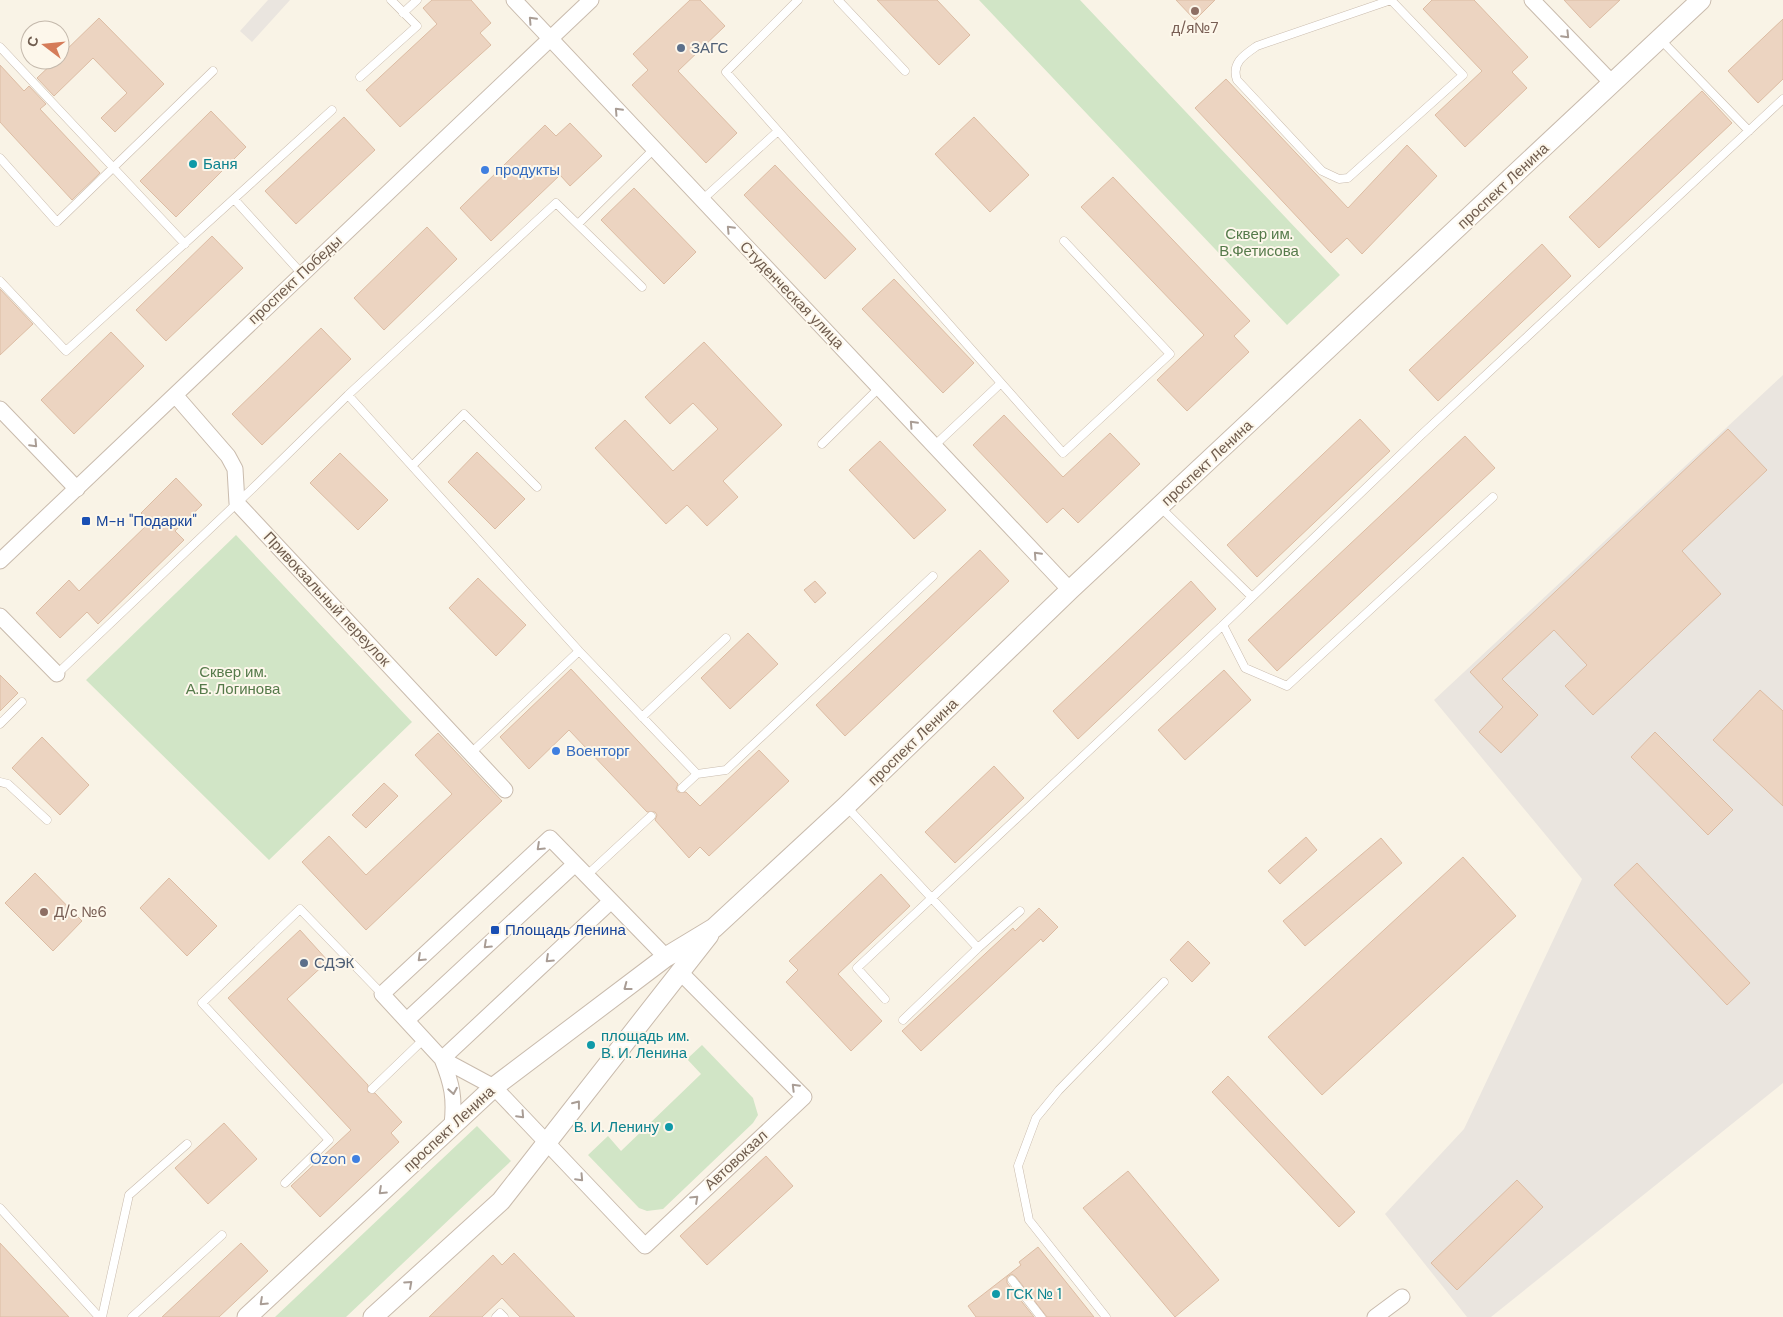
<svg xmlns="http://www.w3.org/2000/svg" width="1783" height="1317" font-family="'DM Sans',sans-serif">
<rect width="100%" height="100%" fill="#f9f3e6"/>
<path fill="#eae5df" d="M 268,0 L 290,0 L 252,42 L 240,31 Z
M 1783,375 L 1783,1083 L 1491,1317 L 1467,1317 L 1385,1214 L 1464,1129 L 1582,879 L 1434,700 Z"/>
<path fill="#d1e5c6" d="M 979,0 L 1080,0 L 1340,275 L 1287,325 Z
M 236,535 L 412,722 L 269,860 L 86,680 Z
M 702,1045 L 753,1098 L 758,1115 L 753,1123 L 663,1209 L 647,1211 L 639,1208 L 588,1155 L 608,1136 L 621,1151 L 701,1074 L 687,1059 Z
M 477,1126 L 511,1161 L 346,1317 L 275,1317 Z"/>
<path fill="#ecd4c1" stroke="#dcbca3" d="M 432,0 L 471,0 L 491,23 L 480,33 L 491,45 L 400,127 L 366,90 L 437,24 L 423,8 Z
M 690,0 L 700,0 L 725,26 L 678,71 L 737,133 L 706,163 L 632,85 L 648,70 L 633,54 Z
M 877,0 L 937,0 L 970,35 L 939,65 Z
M 1176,0 L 1215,0 L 1195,20 Z
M 1432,0 L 1474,0 L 1528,57 L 1512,72 L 1527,88 L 1465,147 L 1435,115 L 1482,71 L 1423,9 Z
M 1564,0 L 1620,0 L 1590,28 Z
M 99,18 L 164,84 L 115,132 L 101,118 L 127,93 L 93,58 L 54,96 L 37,78 L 56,60 L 60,60 L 60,56 Z
M 1783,19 L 1783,79 L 1758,103 L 1728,71 Z
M 0,65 L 24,91 L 29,86 L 46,104 L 40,109 L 100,173 L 72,200 L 0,122 Z
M 1226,79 L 1348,208 L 1407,145 L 1437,176 L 1362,254 L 1347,238 L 1331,253 L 1195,108 Z
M 1702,91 L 1732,123 L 1599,248 L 1569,217 Z
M 211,111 L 246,147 L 176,217 L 140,181 Z
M 344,117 L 375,150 L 296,224 L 265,191 Z
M 974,117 L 1029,175 L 990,212 L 935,154 Z
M 570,123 L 602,156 L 570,186 L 560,175 L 491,241 L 460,208 L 545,125 L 556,136 Z
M 775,165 L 856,249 L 825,279 L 744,195 Z
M 1113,177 L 1250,321 L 1234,336 L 1249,352 L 1187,411 L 1157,380 L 1204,335 L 1081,207 Z
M 634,188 L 696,252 L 664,284 L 601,220 Z
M 427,227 L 457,259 L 384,330 L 354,298 Z
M 212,236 L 243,268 L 166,341 L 136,310 Z
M 1542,244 L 1571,276 L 1438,401 L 1409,370 Z
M 894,279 L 974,363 L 943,393 L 862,309 Z
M 0,289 L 33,324 L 0,355 Z
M 321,328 L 351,359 L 262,445 L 232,414 Z
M 111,332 L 144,366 L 74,434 L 41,400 Z
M 704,342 L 782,425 L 723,481 L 738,497 L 707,526 L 687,505 L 666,524 L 595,448 L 625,420 L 673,471 L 718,429 L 693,403 L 670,424 L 645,397 Z
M 1004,415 L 1063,477 L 1110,433 L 1140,464 L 1078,523 L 1063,508 L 1047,523 L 973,445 Z
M 1360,419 L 1390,451 L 1257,577 L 1227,545 Z
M 1728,429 L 1767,470 L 1682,551 L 1721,594 L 1593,715 L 1565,686 L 1587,665 L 1554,630 L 1502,679 L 1538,715 L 1501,753 L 1479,732 L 1503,707 L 1470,672 Z
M 1465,436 L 1495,468 L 1277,671 L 1248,640 Z
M 880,441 L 946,510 L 914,539 L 849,470 Z
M 477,452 L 525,499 L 495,529 L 448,482 Z
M 340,453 L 388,500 L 358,530 L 310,483 Z
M 176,478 L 202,505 L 175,531 L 184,540 L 98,624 L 87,612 L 60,638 L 36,613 L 69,580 L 79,591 L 150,522 L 141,513 Z
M 980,550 L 1009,581 L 845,736 L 816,705 Z
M 478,578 L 526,625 L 496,656 L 449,608 Z
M 815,581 L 826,593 L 815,603 L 804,590 Z
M 1191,581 L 1216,609 L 1078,739 L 1053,711 Z
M 748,633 L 778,664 L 730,709 L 701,678 Z
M 571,669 L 678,784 L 676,789 L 678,792 L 686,792 L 700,806 L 759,750 L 789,781 L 709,856 L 700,847 L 689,858 L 655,820 L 657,815 L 655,812 L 647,812 L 569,730 L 529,769 L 500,737 Z
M 1224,670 L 1251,700 L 1185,760 L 1158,730 Z
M 0,675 L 18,693 L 0,711 Z
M 1760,690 L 1783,711 L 1783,806 L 1713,740 Z
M 1655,732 L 1733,810 L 1708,835 L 1631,757 Z
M 438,733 L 502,801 L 366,930 L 302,862 L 329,836 L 366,875 L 452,794 L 415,755 Z
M 42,737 L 89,785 L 60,815 L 12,768 Z
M 994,766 L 1024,798 L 955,863 L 925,832 Z
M 384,783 L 398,796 L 366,828 L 352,815 Z
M 1306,837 L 1317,850 L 1280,884 L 1268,871 Z
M 1381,838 L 1402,863 L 1305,946 L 1283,921 Z
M 1463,857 L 1516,916 L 1322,1095 L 1268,1037 Z
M 1637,863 L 1750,983 L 1727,1005 L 1614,885 Z
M 35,873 L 82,921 L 53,951 L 5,903 Z
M 881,874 L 910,906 L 838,974 L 882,1021 L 851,1051 L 786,982 L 798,970 L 789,961 Z
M 169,878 L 217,926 L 187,956 L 140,908 Z
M 1039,908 L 1058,927 L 1043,942 L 1041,939 L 921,1051 L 902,1031 L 1013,928 L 1015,931 Z
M 300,930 L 328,961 L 287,999 L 368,1085 L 368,1092 L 375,1093 L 402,1122 L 391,1133 L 399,1142 L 320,1217 L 291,1186 L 351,1130 L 228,998 Z
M 1188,941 L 1210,963 L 1192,982 L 1170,960 Z
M 1228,1076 L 1355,1212 L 1339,1227 L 1212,1092 Z
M 224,1123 L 257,1159 L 208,1204 L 175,1168 Z
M 766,1156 L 793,1186 L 707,1265 L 680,1236 Z
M 1128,1171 L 1219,1280 L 1175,1317 L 1083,1208 Z
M 1517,1180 L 1543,1207 L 1457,1290 L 1431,1263 Z
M 0,1243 L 69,1317 L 0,1317 Z
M 241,1243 L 268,1271 L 219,1317 L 162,1317 Z
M 1038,1247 L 1094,1317 L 1047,1317 L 1016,1277 L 1012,1274 L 1007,1277 L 1007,1283 L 1034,1317 L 976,1317 L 968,1306 L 1021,1265 L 1019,1262 Z
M 514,1253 L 575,1317 L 520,1317 L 502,1298 L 482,1317 L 429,1317 L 493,1255 L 502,1265 Z"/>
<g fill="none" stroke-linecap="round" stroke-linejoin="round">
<g stroke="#c9bbad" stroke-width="9">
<path id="service" d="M 798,0 L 726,72 L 1063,453 L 1170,354 L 1064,241
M 838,0 L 905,71
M 1391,0 L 1463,75 L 1348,178 L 1339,179 L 1322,171 L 1237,80 C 1231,63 1244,55 1257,46 L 1391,0
M 403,13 L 417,0
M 1660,39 L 1749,131
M 0,47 L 185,244
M 360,77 L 417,26 L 391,0
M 0,158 L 57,222 L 213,71
M 234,199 L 302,274
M 702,200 L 778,131
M 578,224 L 654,149
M 0,281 L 66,351 L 332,110
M 348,395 L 579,651 L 697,774 L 726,770 L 933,576
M 822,444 L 880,387
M 934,446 L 1001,383
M 413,465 L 464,414 L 537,487
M 1160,507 L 1252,597
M 1223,625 L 1245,668 L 1287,686 L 1493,497
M 57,674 L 253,488 L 348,395 L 556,203 L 642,287
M 642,717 L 726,638
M 0,724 L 22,702
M 470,754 L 579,651
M 0,782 L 8,784 L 47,820
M 682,788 L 697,774
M 846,806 L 978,948 L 903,1020
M 586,876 L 651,816
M 978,948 L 1020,911
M 885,999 L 857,968 L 1223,625 L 1419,437 L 1783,99
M 372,1089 L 424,1039
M 285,1183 L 329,1140 L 202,1003 L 300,909 L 382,994
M 0,1208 L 99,1317
M 1012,1280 L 1041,1317
M 102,1317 L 129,1195 L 187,1144
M 132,1317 L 222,1235
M 496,1317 L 500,1313 L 504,1317
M 1106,1317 L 1029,1220 L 1018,1166 L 1036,1118 L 1059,1090 L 1164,982"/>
</g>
<g stroke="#c9bbad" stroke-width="17">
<path id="minor" d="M 514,0 L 1070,590
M 1532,0 L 1612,83
M 175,395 L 228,456 L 235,469 L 237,503 L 505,790
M 0,409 L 77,489
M 0,561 L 591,0
M 0,616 L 57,674
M 666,957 L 550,838 L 382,994 L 442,1059 L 494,1087 L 645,1246 L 804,1097 L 681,973
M 407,1020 L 575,864
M 442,1059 L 610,902
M 442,1059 C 452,1084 455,1098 452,1125
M 1375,1317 L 1402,1297"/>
</g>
<g stroke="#c9bbad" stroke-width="21">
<path id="tertiary" d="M 247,1317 L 494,1087 L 666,957 L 714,928 L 846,806 L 1070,590 L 1701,0
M 373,1317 L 501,1201 L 709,935"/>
</g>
<use href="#service" stroke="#fff" stroke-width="8"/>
<use href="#minor" stroke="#fff" stroke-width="15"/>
<use href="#tertiary" stroke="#fff" stroke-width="19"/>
</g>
<defs><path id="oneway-chevron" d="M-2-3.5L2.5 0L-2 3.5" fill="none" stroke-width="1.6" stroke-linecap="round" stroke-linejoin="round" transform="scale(1.25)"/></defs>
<g stroke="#a99d95">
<use href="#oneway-chevron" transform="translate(532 20) rotate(-133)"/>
<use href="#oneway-chevron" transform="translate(1566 35) rotate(46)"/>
<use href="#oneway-chevron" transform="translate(618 111) rotate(-133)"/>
<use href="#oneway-chevron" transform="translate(730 229) rotate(-134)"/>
<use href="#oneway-chevron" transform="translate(913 424) rotate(-133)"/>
<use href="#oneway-chevron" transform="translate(34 444) rotate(46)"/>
<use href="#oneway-chevron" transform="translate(1037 555) rotate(-133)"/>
<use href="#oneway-chevron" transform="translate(540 847) rotate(137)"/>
<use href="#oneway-chevron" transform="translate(487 945) rotate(137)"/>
<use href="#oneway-chevron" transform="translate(421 958) rotate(137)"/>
<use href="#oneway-chevron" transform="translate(549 959) rotate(137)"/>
<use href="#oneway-chevron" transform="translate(627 987) rotate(143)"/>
<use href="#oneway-chevron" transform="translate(795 1087) rotate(-135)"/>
<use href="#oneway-chevron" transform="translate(453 1091) rotate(80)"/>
<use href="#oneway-chevron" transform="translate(577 1104) rotate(-52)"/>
<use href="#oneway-chevron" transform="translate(521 1115) rotate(47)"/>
<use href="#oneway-chevron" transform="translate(580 1178) rotate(47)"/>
<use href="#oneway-chevron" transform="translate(382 1191) rotate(137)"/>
<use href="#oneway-chevron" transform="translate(695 1199) rotate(-43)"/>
<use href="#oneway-chevron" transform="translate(409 1284) rotate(-42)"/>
<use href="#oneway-chevron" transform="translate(263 1302) rotate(137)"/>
</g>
<g fill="#8d6e63" stroke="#fdf7eb" stroke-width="2">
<circle cx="1195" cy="11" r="5"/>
<circle cx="44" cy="912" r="5"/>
</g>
<g fill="#5c6f8a" stroke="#fdf7eb" stroke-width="2">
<circle cx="681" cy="48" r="5"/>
<circle cx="304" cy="963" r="5"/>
</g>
<g fill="#0f9aa8" stroke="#fdf7eb" stroke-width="2">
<circle cx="193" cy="164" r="5"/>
<circle cx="591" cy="1045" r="5"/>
<circle cx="669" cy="1127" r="5"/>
<circle cx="996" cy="1294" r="5"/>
</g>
<g fill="#3f7fe0" stroke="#fdf7eb" stroke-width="2">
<circle cx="485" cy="170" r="5"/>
<circle cx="556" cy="751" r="5"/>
<circle cx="356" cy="1159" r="5"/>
</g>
<g fill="#1a4fb4" stroke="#fdf7eb" stroke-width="2">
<rect x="81" y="516" width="10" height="10" rx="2.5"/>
<rect x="490" y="925" width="10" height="10" rx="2.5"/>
</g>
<g text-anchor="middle" stroke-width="4" stroke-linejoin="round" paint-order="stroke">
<g font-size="15" fill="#785e54" stroke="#fdf7eb">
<text x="1195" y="33">д/я№7</text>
<text x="54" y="917" text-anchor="start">Д/с №6</text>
</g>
<g font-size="15" fill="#4e5e75" stroke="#fdf7eb" text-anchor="start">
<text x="691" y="53">ЗАГС</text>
<text x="314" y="968">СДЭК</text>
</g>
<g font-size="15" fill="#0d838f" stroke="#fdf7eb" text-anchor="start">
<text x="203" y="169">Баня</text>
<text x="601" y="1041">площадь им.<tspan x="601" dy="17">В. И. Ленина</tspan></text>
<text x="659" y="1132" text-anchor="end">В. И. Ленину</text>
<text x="1006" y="1299">ГСК № 1</text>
</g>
<g font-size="15" fill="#366cbe" stroke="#fdf7eb" text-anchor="start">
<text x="495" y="175">продукты</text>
<text x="566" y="756">Военторг</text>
<text x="346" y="1164" text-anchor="end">Ozon</text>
</g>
<g font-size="15" fill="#6f5c4e" stroke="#fdf7eb">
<text transform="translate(1503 186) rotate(-43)" y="5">проспект Ленина</text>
<text transform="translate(295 280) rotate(-43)" y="5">проспект Победы</text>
<text transform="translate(792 295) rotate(46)" y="5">Студенческая улица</text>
<text transform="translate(1207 463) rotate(-43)" y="5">проспект Ленина</text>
<text transform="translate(327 599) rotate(47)" y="5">Привокзальный переулок</text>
<text transform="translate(913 742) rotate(-44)" y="5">проспект Ленина</text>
<text transform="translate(449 1129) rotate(-43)" y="5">проспект Ленина</text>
<text transform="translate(736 1160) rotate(-43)" y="5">Автовокзал</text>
</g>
<g font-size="15" fill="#557a4a" stroke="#fdf7eb">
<text x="1259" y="239">Сквер им.<tspan x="1259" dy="17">В.Фетисова</tspan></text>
<text x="233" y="677">Сквер им.<tspan x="233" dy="17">А.Б. Логинова</tspan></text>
</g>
<g font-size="15" fill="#164399" stroke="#fdf7eb" text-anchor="start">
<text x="96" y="526">М-н "Подарки"</text>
<text x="505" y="935">Площадь Ленина</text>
</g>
</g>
<g transform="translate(45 45) rotate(286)"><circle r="24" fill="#fdf7eb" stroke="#c4b9ac"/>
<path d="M0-4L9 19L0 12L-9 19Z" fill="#d57c59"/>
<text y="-8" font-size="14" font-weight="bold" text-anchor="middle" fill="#6f5c4e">С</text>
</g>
</svg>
